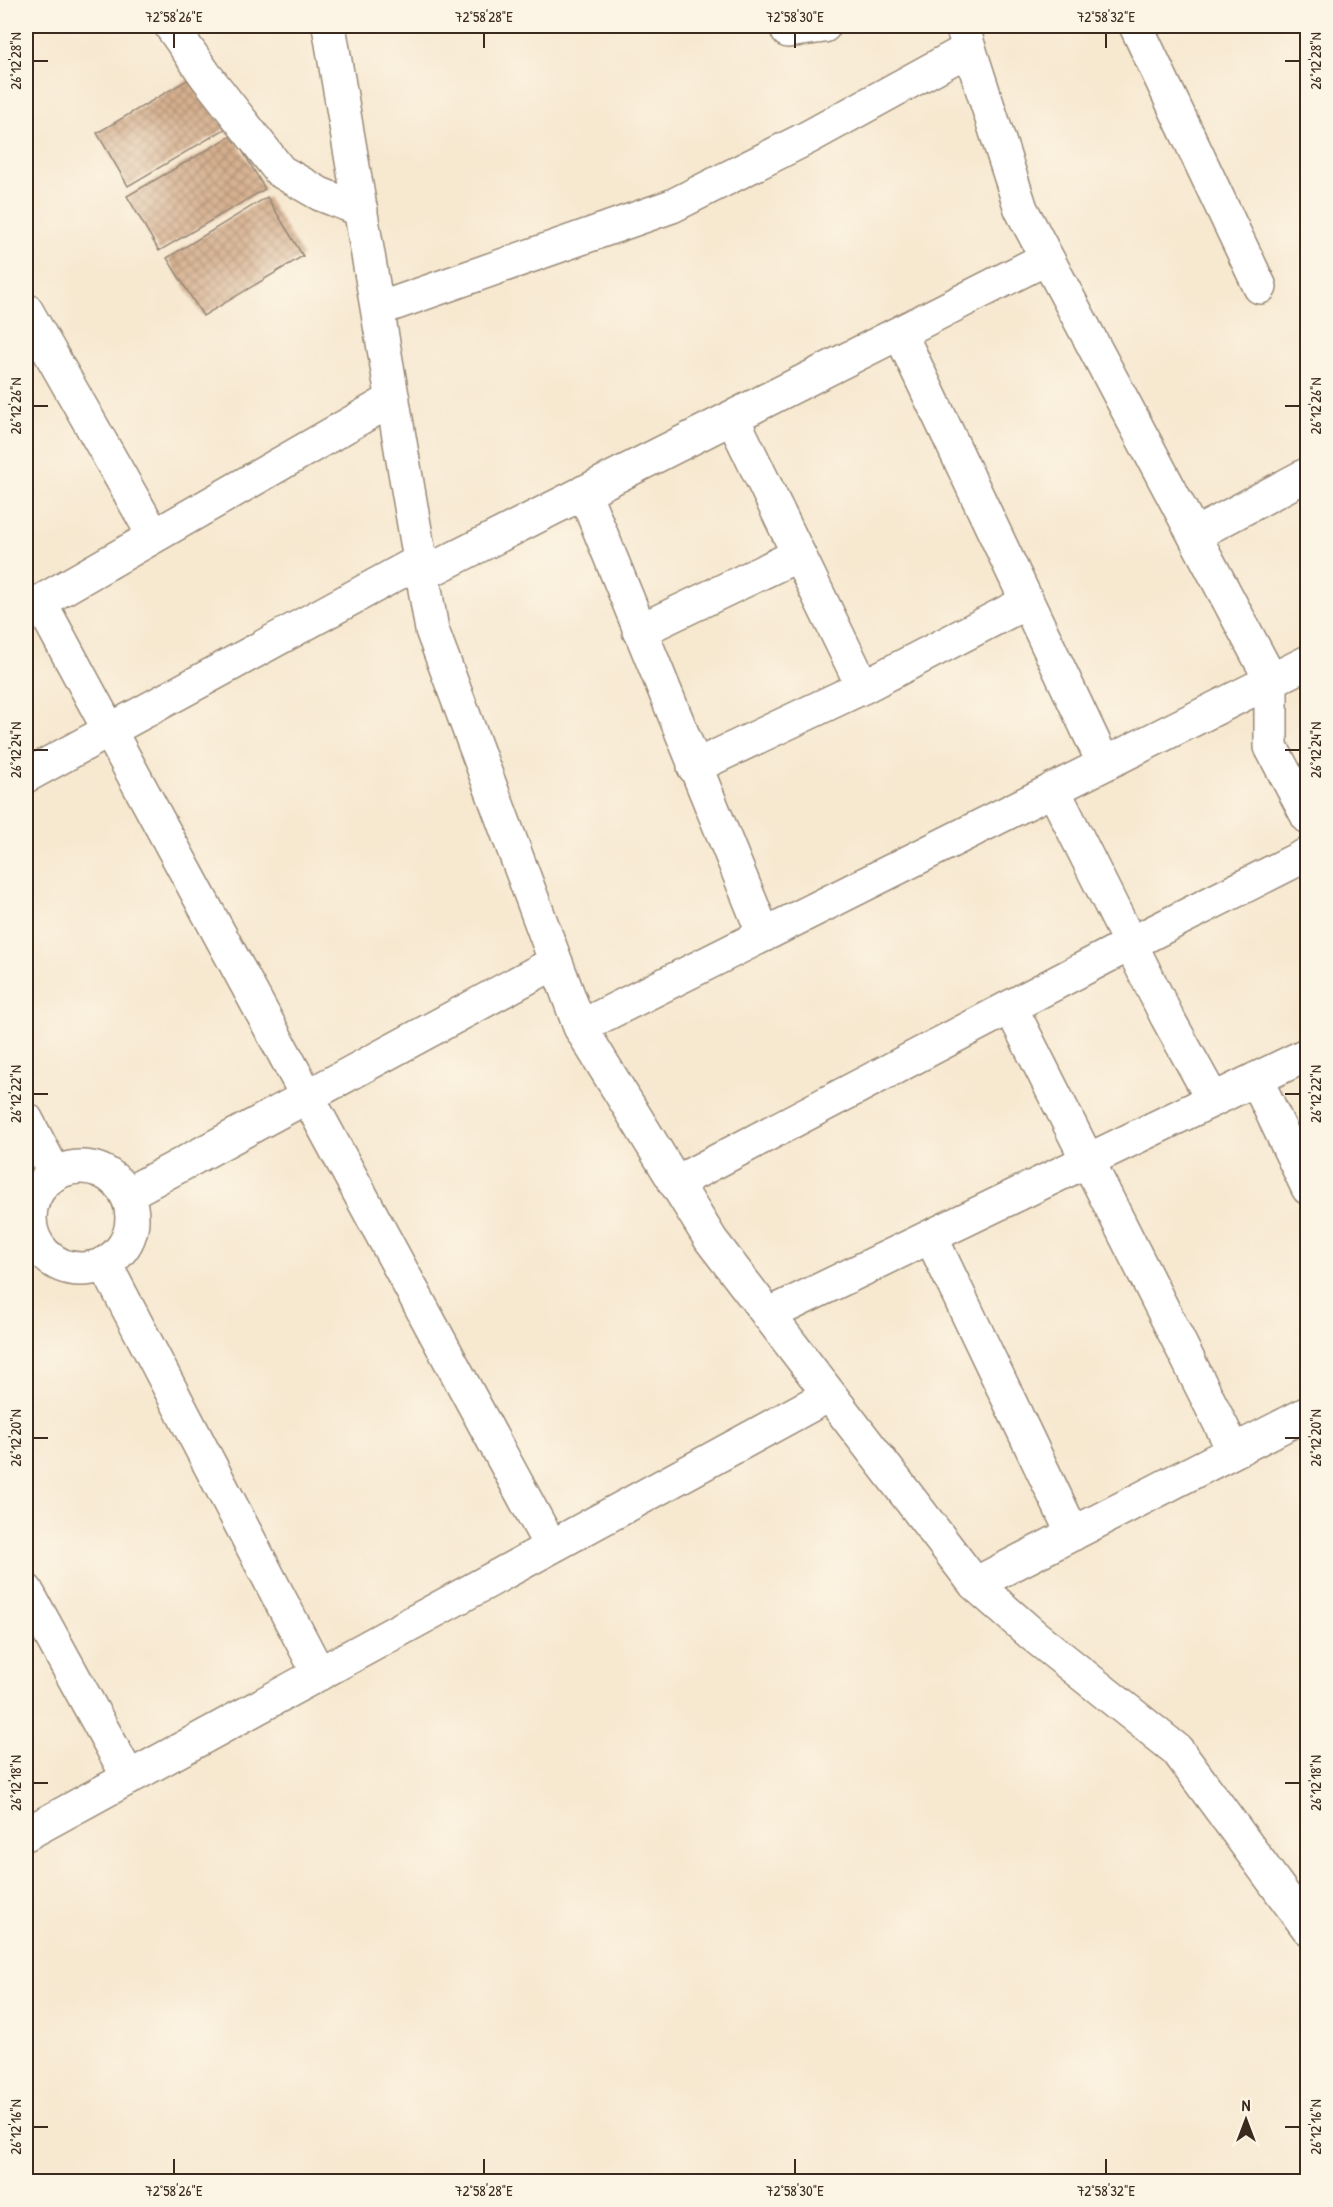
<svg xmlns="http://www.w3.org/2000/svg" width="1333" height="2207" font-family="'Patrick Hand',sans-serif">
<defs>
<pattern id="building-cross-hatch" width="8" height="8" patternUnits="userSpaceOnUse" patternTransform="scale(1.5)"><rect width="8" height="8" fill="#d6b08f"/><path d="M0 0l8 8M0 8l8-8" fill="none" stroke="#af8f74"/></pattern>
</defs>
<rect width="100%" height="100%" fill="#fcf5e5"/>
<filter id="ink" filterUnits="userSpaceOnUse"><feTurbulence type="fractalNoise" baseFrequency=".0167" numOctaves="2"/><feDisplacementMap in="SourceGraphic" scale="12" xChannelSelector="R" yChannelSelector="G"/><feConvolveMatrix kernelMatrix="1 2 1 2 8 2 1 2 1" color-interpolation-filters="sRGB"/></filter>
<filter id="wash" filterUnits="userSpaceOnUse"><feTurbulence type="fractalNoise" baseFrequency=".008" numOctaves="4" result="noise"/><feDisplacementMap in="SourceGraphic" scale="24" xChannelSelector="R" yChannelSelector="G"/><feGaussianBlur stdDeviation="1.35" result="paint"/><feColorMatrix in="noise" values="0 0 0 0 0 0 0 0 0 0 0 0 0 0 0 0 0 1.4 0 .05"/><feComposite in="paint" operator="in"/></filter>
<g filter="url(#wash)">
<rect width="100%" height="100%" fill="#f7e8d0"/>
<g id="blocks">
<path fill="url(#building-cross-hatch)" d="M 194,76 L 225,129 L 128,186 L 97,133 Z
M 233,135 L 265,189 L 159,251 L 127,196 Z
M 267,197 L 303,256 L 203,316 L 167,258 Z"/>
</g>
</g>
<g filter="url(#ink)">
<use href="#blocks" fill-opacity="0" stroke="#998977" stroke-width="1.5"/>
<g fill="none" stroke-linecap="round" stroke-linejoin="round">
<g stroke="#998977" stroke-width="36">
<path id="minor" d="M 171,26 L 206,76 L 280,171 L 320,194 L 361,210
M 329,26 L 432,630 L 580,1027 L 711,1240 L 975,1584 L 1033,1635 L 1177,1750 L 1308,1928
M 786,26 L 788,31 L 824,26
M 962,26 L 1021,209 L 1271,680 L 1271,747 L 1308,817
M 1136,26 L 1260,287
M 379,309 L 672,206 L 807,138 L 969,49
M 26,310 L 154,536
M 900,333 L 1104,764
M 732,417 L 863,687
M 584,492 L 764,935
M 1194,535 L 1308,474
M 423,574 L 1047,258
M 40,602 L 551,1547
M 26,610 L 393,399
M 639,631 L 798,555
M 694,767 L 863,687 L 1027,602
M 26,776 L 420,561
M 1053,789 L 1167,1017 L 1213,1100
M 1011,1008 L 1234,1451
M 580,1027 L 1308,662
M 1256,1079 L 1308,1188
M 26,1119 L 55,1174
M30 1218a51 51 0 1 1 102 0a51 51 0 1 1-102 0Z
M 675,1183 L 1130,944 L 1308,854
M 127,1194 L 556,962
M 931,1237 L 1073,1534
M 105,1264 L 319,1674
M 768,1315 L 1308,1054
M 975,1584 L 1308,1413
M 26,1590 L 129,1778
M 26,1834 L 829,1395"/>
</g>
<use href="#minor" stroke="#fff" stroke-width="33"/>
</g>
</g>
<path fill="none" stroke="#3b2a1e" stroke-width="2" d="M 174,33 L 174,48M 484,33 L 484,48M 795,33 L 795,48M 1106,33 L 1106,48M 33,61 L 48,61M 1285,61 L 1300,61M 33,406 L 48,406M 1285,406 L 1300,406M 33,750 L 48,750M 1285,750 L 1300,750M 33,1094 L 48,1094M 1285,1094 L 1300,1094M 33,1438 L 48,1438M 1285,1438 L 1300,1438M 33,1783 L 48,1783M 1285,1783 L 1300,1783M 33,2127 L 48,2127M 1285,2127 L 1300,2127M 174,2159 L 174,2174M 484,2159 L 484,2174M 795,2159 L 795,2174M 1106,2159 L 1106,2174"/>
<rect width="1333" height="2207" fill="none" stroke="#fcf5e5" stroke-width="66"/>
<g transform="translate(1246 2120)" stroke="#fcf5e5" stroke-width="4.5" paint-order="stroke">
<path d="M0-4.5L10 22L0 15L-10 22Z" fill="#3b2a1e"/>
<text y="-9" font-size="16" font-weight="bold" text-anchor="middle" fill="#3b2a1e">N</text>
</g>
<rect x="33" y="33" width="1267" height="2141" fill="none" stroke="#3b2a1e" stroke-width="2"/>
<g font-size="15" text-anchor="middle" fill="#3b2a1e">
<text x="174" y="22">72°58'26"E</text>
<text x="484" y="22">72°58'28"E</text>
<text x="795" y="22">72°58'30"E</text>
<text x="1106" y="22">72°58'32"E</text>
<text transform="translate(16 61) rotate(-90)" y="5">26°12'28"N</text>
<text transform="translate(1316 61) rotate(-90)" y="5">26°12'28"N</text>
<text transform="translate(16 406) rotate(-90)" y="5">26°12'26"N</text>
<text transform="translate(1316 406) rotate(-90)" y="5">26°12'26"N</text>
<text transform="translate(16 750) rotate(-90)" y="5">26°12'24"N</text>
<text transform="translate(1316 750) rotate(-90)" y="5">26°12'24"N</text>
<text transform="translate(16 1094) rotate(-90)" y="5">26°12'22"N</text>
<text transform="translate(1316 1094) rotate(-90)" y="5">26°12'22"N</text>
<text transform="translate(16 1438) rotate(-90)" y="5">26°12'20"N</text>
<text transform="translate(1316 1438) rotate(-90)" y="5">26°12'20"N</text>
<text transform="translate(16 1783) rotate(-90)" y="5">26°12'18"N</text>
<text transform="translate(1316 1783) rotate(-90)" y="5">26°12'18"N</text>
<text transform="translate(16 2127) rotate(-90)" y="5">26°12'16"N</text>
<text transform="translate(1316 2127) rotate(-90)" y="5">26°12'16"N</text>
<text x="174" y="2196">72°58'26"E</text>
<text x="484" y="2196">72°58'28"E</text>
<text x="795" y="2196">72°58'30"E</text>
<text x="1106" y="2196">72°58'32"E</text>
</g>
</svg>
